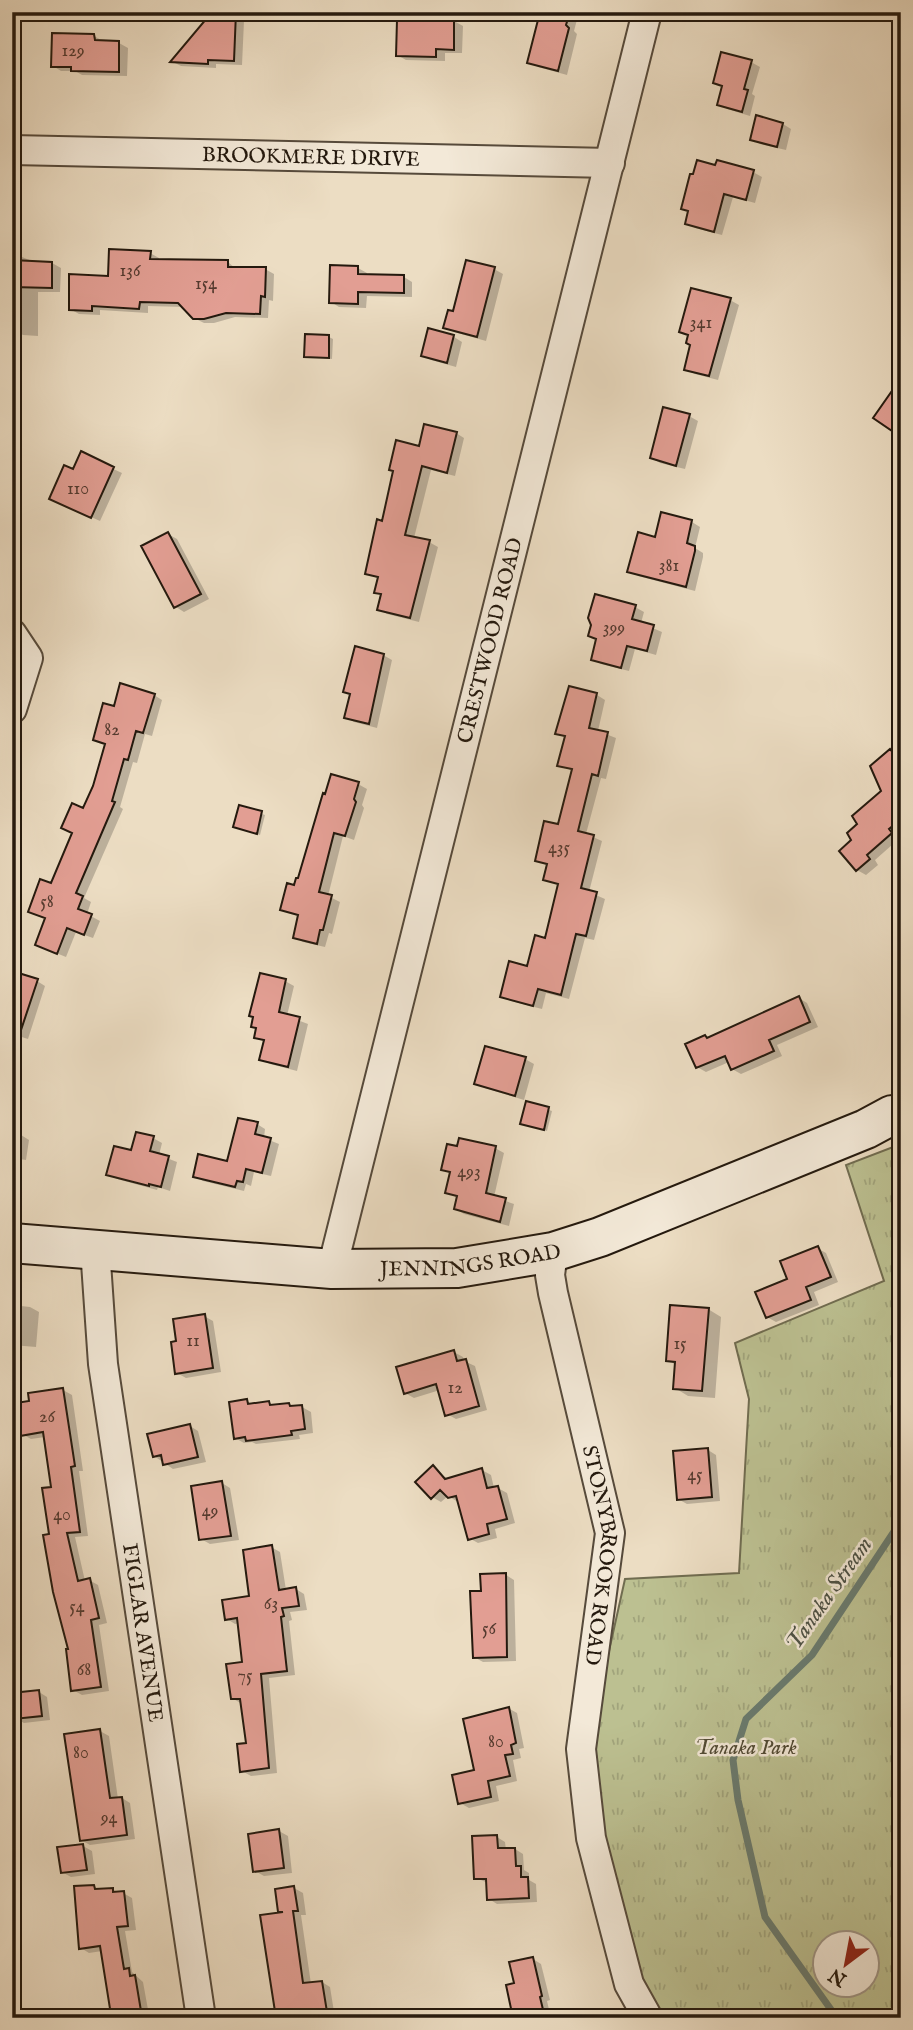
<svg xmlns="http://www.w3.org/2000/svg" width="913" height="2030" font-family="'IM FELL English',serif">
<defs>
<pattern id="grass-tufts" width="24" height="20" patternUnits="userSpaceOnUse" patternTransform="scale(1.75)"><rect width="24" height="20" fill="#bcc091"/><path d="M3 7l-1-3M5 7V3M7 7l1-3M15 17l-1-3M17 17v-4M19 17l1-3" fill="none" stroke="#a1a47c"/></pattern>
</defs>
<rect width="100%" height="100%" fill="#ecddc3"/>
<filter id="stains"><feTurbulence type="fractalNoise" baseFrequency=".00286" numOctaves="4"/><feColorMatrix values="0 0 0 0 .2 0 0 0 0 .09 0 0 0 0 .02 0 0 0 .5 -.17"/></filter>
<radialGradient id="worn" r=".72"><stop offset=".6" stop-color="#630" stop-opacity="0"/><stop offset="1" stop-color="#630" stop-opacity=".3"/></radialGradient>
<path fill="url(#grass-tufts)" stroke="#706c50" stroke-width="2" fill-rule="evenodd" d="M 901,1144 L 901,2018 L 659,2018 L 633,1973 L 603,1839 L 589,1741 L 625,1579 L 739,1573 L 749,1399 L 735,1343 L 884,1281 L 846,1165 ZM 825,1942 L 867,1942 L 867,1984 L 825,1984 Z"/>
<path fill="#0003" d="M 214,12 L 344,12 L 344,15 L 318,14 L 318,20 L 260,19 L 260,21 L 244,21 L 242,65 L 216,64 L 216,68 L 181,66 L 173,62 Z
M 542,12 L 579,12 L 574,31 L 577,34 L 567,75 L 538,67 L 529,62 Z
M 747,12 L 772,12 L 771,19 Z
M 454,21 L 463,26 L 462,53 L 445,53 L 445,61 L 406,60 L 397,55 Z
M 94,36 L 103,41 L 119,43 L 128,48 L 127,76 L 82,75 L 75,71 L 61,71 L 53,66 Z
M 751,62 L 760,67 L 752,94 L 755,96 L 750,116 L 727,109 L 719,104 L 723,87 L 715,83 Z
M 783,124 L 791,129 L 786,150 L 760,144 L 752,139 Z
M 753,172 L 762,177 L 755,203 L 733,197 L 722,235 L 695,228 L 687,223 L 690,212 Z
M 12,253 L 37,263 L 52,263 L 61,268 L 60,292 L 38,292 L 38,336 L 23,335 L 14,330 Z
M 150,253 L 159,258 L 159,261 L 228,262 L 236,269 L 265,269 L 274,274 L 273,301 L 269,300 L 268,318 L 235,317 L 214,323 L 204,323 L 194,318 L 184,307 L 148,306 L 148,313 L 100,310 L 100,315 L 79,314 L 70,309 L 110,277 Z
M 358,268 L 367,273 L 367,276 L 404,277 L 412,282 L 412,297 L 367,296 L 366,308 L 339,307 L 331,302 Z
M 494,269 L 503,274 L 486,341 L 454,332 L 445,327 L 454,313 Z
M 730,300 L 739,305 L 718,380 L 695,374 L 686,369 L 692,345 L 689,336 L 681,332 Z
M 429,330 L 454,337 L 462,342 L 456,367 L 431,360 L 423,355 Z
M 329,337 L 333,339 L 332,359 L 306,356 Z
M 689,416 L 698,421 L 685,469 L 660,463 L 652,458 Z
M 456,433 L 464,438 L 455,476 L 431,470 L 414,538 L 429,542 L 438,547 L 419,622 L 387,614 L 379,609 L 382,595 L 376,592 L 379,579 L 367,573 L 383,523 L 420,448 Z
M 81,454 L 122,473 L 100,521 L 60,503 Z
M 662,514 L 692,522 L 700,527 L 695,548 L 703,553 L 703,557 L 695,591 L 638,576 L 629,571 L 656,539 Z
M 168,534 L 177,539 L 209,599 L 184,612 L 176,607 L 144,547 Z
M 635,607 L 644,612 L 641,623 L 662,632 L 656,655 L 635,649 L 629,671 L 601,664 L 593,659 Z
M 383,655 L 392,660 L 377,728 L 354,722 L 346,717 L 351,695 L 345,691 Z
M 571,689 L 597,695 L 605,700 L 598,731 L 616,738 L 606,779 L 601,778 L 586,834 L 602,841 L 589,892 L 605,899 L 594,940 L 585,938 L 569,999 L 546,993 L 542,1009 L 511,1001 L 502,996 L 528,968 L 546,940 L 560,886 L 545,879 L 548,866 L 537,860 L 559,826 L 573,771 L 559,765 L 566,738 L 557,733 Z
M 154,695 L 162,700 L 152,736 L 145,734 L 137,763 L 133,762 L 120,807 L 123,809 L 84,898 L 91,902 L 87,914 L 100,921 L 93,938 L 76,932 L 66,957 L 46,949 L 37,944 L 47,919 L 30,911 L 52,885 L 94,787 L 106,745 L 95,739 L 115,708 Z
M 890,751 L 901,759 L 901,837 L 875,860 L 878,865 L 866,875 L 857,870 L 841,852 L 854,840 L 859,824 L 883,791 Z
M 358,784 L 367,789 L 362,805 L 364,808 L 354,840 L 343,836 L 328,896 L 340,902 L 332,934 L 329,933 L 325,947 L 303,942 L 295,937 L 300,917 L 282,909 Z
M 240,807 L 265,815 L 260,835 L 235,827 Z
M 37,981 L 45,986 L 28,1039 L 12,1034 Z
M 285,981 L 294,986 L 287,1016 L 308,1024 L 297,1071 L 270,1064 L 261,1059 L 265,1042 L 256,1037 L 258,1029 L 253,1026 Z
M 799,998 L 807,1003 L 818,1027 L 777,1045 L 782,1056 L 741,1074 L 732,1069 L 729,1062 L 706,1072 L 697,1067 L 705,1037 L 709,1039 Z
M 525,1059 L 534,1064 L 524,1100 L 485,1088 L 476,1083 Z
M 527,1103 L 552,1111 L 547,1131 L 522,1123 Z
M 257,1124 L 265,1129 L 264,1138 L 279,1144 L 271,1176 L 254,1172 L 251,1186 L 246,1184 L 244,1191 L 203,1181 L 195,1176 L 228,1163 Z
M 12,1134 L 21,1135 L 29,1140 L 26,1160 L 12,1158 Z
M 153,1138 L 162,1143 L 159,1155 L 177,1162 L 170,1191 L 158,1187 L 157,1190 L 117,1179 L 108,1174 L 132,1152 Z
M 495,1148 L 504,1153 L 494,1197 L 514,1204 L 509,1226 L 464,1214 L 456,1209 L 458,1198 L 447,1192 L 451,1174 L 443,1169 Z
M 817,1248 L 826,1253 L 838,1282 L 814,1292 L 819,1305 L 776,1322 L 767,1317 L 789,1280 Z
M 12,1305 L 30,1307 L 39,1312 L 36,1347 L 12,1345 Z
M 708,1309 L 721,1317 L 715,1398 L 688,1396 L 675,1388 L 676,1365 L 668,1360 Z
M 204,1316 L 213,1321 L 221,1372 L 186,1378 L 177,1373 L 178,1343 Z
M 454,1352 L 463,1357 L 464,1361 L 475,1366 L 487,1410 L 456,1419 L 447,1414 L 440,1390 L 414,1398 L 405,1393 Z
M 63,1390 L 72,1395 L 83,1471 L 79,1471 L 88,1536 L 75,1537 L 85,1581 L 89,1580 L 98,1585 L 107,1623 L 99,1625 L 109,1691 L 82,1695 L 73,1690 L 70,1650 L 51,1535 L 53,1488 L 45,1437 L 31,1439 L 22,1434 L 31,1403 Z
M 247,1401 L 254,1405 L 269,1403 L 275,1406 L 289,1405 L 294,1408 L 302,1407 L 311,1412 L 313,1433 L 299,1435 L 300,1439 L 256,1444 L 252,1442 L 244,1443 L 235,1438 Z
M 190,1426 L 198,1431 L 206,1462 L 173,1469 L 154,1456 Z
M 708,1450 L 716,1455 L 720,1501 L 687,1504 L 678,1499 Z
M 433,1468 L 449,1480 L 482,1470 L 491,1475 L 494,1488 L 498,1488 L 507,1493 L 515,1523 L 495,1529 L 497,1538 L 478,1543 L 469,1538 L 458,1502 L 448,1496 L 441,1502 L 432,1497 Z
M 222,1483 L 230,1488 L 239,1540 L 210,1544 L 201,1539 Z
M 271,1547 L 280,1552 L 286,1590 L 296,1589 L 304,1594 L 307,1610 L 290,1612 L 292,1620 L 289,1621 L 295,1675 L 269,1678 L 277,1773 L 251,1776 L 242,1771 L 248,1744 L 242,1704 L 232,1698 L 244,1664 L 240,1623 L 235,1624 L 227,1619 L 251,1597 Z
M 506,1575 L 514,1580 L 516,1661 L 483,1662 L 474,1657 Z
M 39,1692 L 47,1697 L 50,1720 L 24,1723 L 15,1718 Z
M 508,1708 L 517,1713 L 524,1748 L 519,1749 L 521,1758 L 513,1760 L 517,1781 L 496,1786 L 499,1801 L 469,1808 L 460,1803 Z
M 100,1731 L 109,1736 L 118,1799 L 122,1798 L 130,1803 L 135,1839 L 90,1845 L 81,1840 Z
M 279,1831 L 288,1836 L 292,1873 L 264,1876 L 255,1871 Z
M 497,1837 L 505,1842 L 506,1850 L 515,1849 L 523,1854 L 524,1870 L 529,1873 L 529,1880 L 536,1884 L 537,1902 L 497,1904 L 489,1899 L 488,1883 L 476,1878 Z
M 83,1846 L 92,1851 L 95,1874 L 71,1877 L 62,1872 Z
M 94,1887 L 101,1891 L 113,1890 L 123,1893 L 132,1898 L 136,1930 L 125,1931 L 132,1972 L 143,1982 L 149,2015 L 119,2018 L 113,2014 L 102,1951 L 89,1953 L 81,1948 Z
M 294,1888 L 303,1893 L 306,1915 L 301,1915 L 311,1984 L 322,1982 L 330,1987 L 335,2018 L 278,2018 L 284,1913 L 279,1911 Z
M 533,1959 L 541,1964 L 550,2000 L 547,2001 L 551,2018 L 515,2018 L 516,1985 Z"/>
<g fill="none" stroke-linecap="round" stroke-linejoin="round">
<path stroke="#6a7b6f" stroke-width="7" d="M 837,2018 L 765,1917 L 738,1800 L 733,1760 L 746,1719 L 812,1655 L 901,1521"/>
</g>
<path fill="#e29e93" stroke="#24190e" stroke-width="2" d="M 212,12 L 236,12 L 234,61 L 208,60 L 208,64 L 170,62 Z
M 540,12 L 570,12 L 566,25 L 569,28 L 558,71 L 527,63 Z
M 429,19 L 454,19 L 454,50 L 436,49 L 436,57 L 396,56 L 397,20 L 428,21 Z
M 52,33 L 94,34 L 95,40 L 119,41 L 119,72 L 71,71 L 71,67 L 51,67 Z
M 721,52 L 752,60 L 744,89 L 748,90 L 742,112 L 717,105 L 722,86 L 713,83 Z
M 756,115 L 783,123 L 777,147 L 750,140 Z
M 697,160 L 715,165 L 717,160 L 754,170 L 746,200 L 724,194 L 714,232 L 685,224 L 688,211 L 681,209 L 690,174 L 693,174 Z
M 109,249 L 151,251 L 150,259 L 228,260 L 228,267 L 266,267 L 265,297 L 261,296 L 260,314 L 226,313 L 204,319 L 193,319 L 178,303 L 140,302 L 139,309 L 92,306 L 92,311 L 69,310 L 69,274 L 108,276 Z
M 12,260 L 52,262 L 52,288 L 12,287 Z
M 466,260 L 495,267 L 477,337 L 443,328 L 448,310 L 453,311 Z
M 330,265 L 358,266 L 358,274 L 404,275 L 404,293 L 358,292 L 358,304 L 329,303 Z
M 691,288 L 731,298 L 709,376 L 684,370 L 690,345 L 686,343 L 688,335 L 679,332 Z
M 428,328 L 454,335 L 447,363 L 421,356 Z
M 305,334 L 329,335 L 329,358 L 304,357 Z
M 901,378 L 901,437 L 873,418 Z
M 663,407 L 690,414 L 676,466 L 650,458 Z
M 424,424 L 457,432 L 447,473 L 422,466 L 405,535 L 430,540 L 410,618 L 377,610 L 381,594 L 374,593 L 378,577 L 365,574 L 377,519 L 382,521 L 393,471 L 389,470 L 396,440 L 419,446 Z
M 81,451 L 114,467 L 91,518 L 49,499 L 64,465 L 73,469 Z
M 661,512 L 692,520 L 687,543 L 695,546 L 695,551 L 686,587 L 627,572 L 638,532 L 655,537 Z
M 168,532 L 201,594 L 174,608 L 141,546 Z
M 595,594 L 636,605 L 632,619 L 654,625 L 647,651 L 627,646 L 621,668 L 591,660 L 596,639 L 588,636 L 591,625 L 588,618 Z
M 355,646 L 384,654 L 369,724 L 344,718 L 350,694 L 343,692 Z
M 120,683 L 155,694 L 143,733 L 136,731 L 128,760 L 124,759 L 112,801 L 115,802 L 76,893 L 83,896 L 78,909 L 92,914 L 84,935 L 67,928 L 57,954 L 35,945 L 45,918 L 28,912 L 40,879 L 51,883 L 72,833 L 61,828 L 72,803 L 83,808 L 93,786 L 105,744 L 93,740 L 97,725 L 103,703 L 114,706 Z
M 569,686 L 597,693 L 589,728 L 608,732 L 598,776 L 592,774 L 578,831 L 594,835 L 581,888 L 597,892 L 586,936 L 576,934 L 561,995 L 538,989 L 533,1006 L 500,997 L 509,961 L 527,966 L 535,935 L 545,938 L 558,884 L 543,880 L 547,864 L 535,861 L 544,821 L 558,824 L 572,769 L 557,766 L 565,736 L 555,734 Z
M 890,749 L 901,762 L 901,837 L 895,824 L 889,829 L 892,833 L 867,855 L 870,859 L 856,871 L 839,851 L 851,840 L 847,833 L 857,824 L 852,816 L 881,791 L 870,766 Z
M 331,774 L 359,782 L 354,799 L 356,802 L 345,836 L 334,833 L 319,892 L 332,895 L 323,930 L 320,930 L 317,944 L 293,938 L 298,915 L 280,910 L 287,883 L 294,885 L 296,878 L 298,878 L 323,793 L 325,794 Z
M 239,805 L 262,811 L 257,834 L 233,827 Z
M 12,971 L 38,979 L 16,1045 L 12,1044 Z
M 260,973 L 286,979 L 279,1012 L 300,1017 L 288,1067 L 259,1060 L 264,1040 L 254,1038 L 256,1028 L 251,1027 L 253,1017 L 249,1016 Z
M 799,996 L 810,1022 L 769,1040 L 774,1051 L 731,1070 L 725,1056 L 696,1068 L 685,1044 L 705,1035 L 707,1038 Z
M 485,1046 L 526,1057 L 515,1096 L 474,1084 Z
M 526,1101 L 549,1107 L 544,1130 L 520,1124 Z
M 238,1118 L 258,1122 L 255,1134 L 271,1138 L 262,1173 L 246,1169 L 243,1182 L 237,1181 L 235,1187 L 193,1177 L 198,1154 L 227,1161 Z
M 136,1132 L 154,1136 L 150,1151 L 169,1156 L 161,1187 L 149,1184 L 149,1186 L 106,1175 L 114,1146 L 131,1150 Z
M 459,1138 L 496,1146 L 486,1193 L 506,1198 L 500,1222 L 454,1209 L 457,1196 L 445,1193 L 450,1172 L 441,1170 L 447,1144 L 457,1146 Z
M 818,1246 L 831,1277 L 806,1287 L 811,1300 L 766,1318 L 755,1292 L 787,1279 L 780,1261 Z
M 670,1305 L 709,1308 L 702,1391 L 673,1389 L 675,1362 L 666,1361 Z
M 205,1314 L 213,1368 L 175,1374 L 171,1342 L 176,1341 L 173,1319 Z
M 454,1350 L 457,1361 L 466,1359 L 479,1406 L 445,1416 L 436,1384 L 404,1394 L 396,1367 Z
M 63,1388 L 75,1466 L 71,1467 L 80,1532 L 67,1533 L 78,1581 L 90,1578 L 99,1618 L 91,1620 L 101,1687 L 71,1691 L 66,1649 L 68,1649 L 53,1592 L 43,1535 L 49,1534 L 42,1488 L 51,1487 L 43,1432 L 20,1436 L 16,1403 L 29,1401 L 28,1393 Z
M 247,1399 L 248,1404 L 269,1401 L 270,1405 L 289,1403 L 290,1406 L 302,1405 L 305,1429 L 291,1431 L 292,1435 L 246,1441 L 245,1437 L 234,1439 L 229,1402 Z
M 190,1424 L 198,1457 L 163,1465 L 161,1455 L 153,1457 L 147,1434 Z
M 708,1448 L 712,1497 L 677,1500 L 673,1451 Z
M 433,1465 L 445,1479 L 482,1468 L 487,1488 L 498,1486 L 507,1519 L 487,1524 L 489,1534 L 468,1540 L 456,1496 L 448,1498 L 440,1490 L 431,1499 L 415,1482 Z
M 222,1481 L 231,1536 L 199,1540 L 191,1486 Z
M 272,1545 L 279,1590 L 296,1587 L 299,1606 L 282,1608 L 284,1616 L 281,1617 L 287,1671 L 261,1674 L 269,1768 L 240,1772 L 237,1744 L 246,1743 L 240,1699 L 231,1699 L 226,1664 L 242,1662 L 237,1618 L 225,1620 L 222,1600 L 249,1596 L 243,1550 Z
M 506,1573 L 507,1657 L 473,1658 L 470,1591 L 481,1591 L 480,1574 Z
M 39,1690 L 42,1716 L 14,1719 L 12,1693 Z
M 509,1707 L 516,1743 L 511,1745 L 513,1754 L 505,1755 L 510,1776 L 488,1781 L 491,1797 L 458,1804 L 452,1775 L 474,1770 L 463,1719 Z
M 100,1729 L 110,1798 L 122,1797 L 127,1835 L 80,1841 L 64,1734 Z
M 279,1829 L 284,1868 L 253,1872 L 248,1834 Z
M 497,1835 L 498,1848 L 515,1848 L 516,1866 L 521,1866 L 521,1877 L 528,1877 L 529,1898 L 487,1900 L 486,1879 L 474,1879 L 472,1836 Z
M 83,1844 L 87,1870 L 61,1873 L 57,1847 Z
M 94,1885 L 95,1889 L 113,1888 L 113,1892 L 124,1891 L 128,1926 L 117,1927 L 124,1969 L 129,1968 L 130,1976 L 135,1975 L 141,2011 L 111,2015 L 100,1946 L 79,1949 L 74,1886 Z
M 294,1886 L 298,1911 L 293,1911 L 303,1983 L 322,1981 L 328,2018 L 276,2018 L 260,1915 L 283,1912 L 278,1912 L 275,1889 Z
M 533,1957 L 542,1996 L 540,1997 L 545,2018 L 513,2018 L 506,1985 L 514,1983 L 509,1962 Z"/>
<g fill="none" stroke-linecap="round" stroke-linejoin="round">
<g stroke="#564a3b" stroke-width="32">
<g id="street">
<path id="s1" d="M 12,150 L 610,163"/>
<path d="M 12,634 L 28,658 L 12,709"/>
<path id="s2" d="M 95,1248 L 103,1364 L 201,2018"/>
<path id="s3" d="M 553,1252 L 550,1275 L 553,1293 L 610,1533 L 581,1749 L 591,1838 L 629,1984 L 648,2018"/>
<path id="s4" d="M 332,1269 L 647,12"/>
</g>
</g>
<g stroke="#24190e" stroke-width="42">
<g id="secondary">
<path id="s5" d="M 12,1243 L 332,1269 L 457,1268 L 553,1252 L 600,1237 L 866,1129 L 892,1115 L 901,1117"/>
</g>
</g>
<use href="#street" stroke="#f3e9d8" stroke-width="28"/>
<use href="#secondary" stroke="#f3e9d8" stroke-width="38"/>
</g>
<g text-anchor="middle" stroke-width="5" stroke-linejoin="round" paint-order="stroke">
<g font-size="18" fill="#543a2f">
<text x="73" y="56">129</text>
<text x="130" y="276">136</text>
<text x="206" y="289">154</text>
<text x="701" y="328">341</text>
<text x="78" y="494">110</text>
<text x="669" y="571">381</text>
<text x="614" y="633">399</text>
<text x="112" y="735">82</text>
<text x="559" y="853">435</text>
<text x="47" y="907">58</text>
<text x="469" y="1177">493</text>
<text x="193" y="1346">11</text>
<text x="680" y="1349">15</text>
<text x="455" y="1393">12</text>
<text x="47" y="1422">26</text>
<text x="695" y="1480">45</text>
<text x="210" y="1516">49</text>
<text x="62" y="1520">40</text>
<text x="271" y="1609">63</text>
<text x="77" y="1612">54</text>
<text x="489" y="1634">56</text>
<text x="84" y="1675">68</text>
<text x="245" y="1681">75</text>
<text x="496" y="1747">80</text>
<text x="81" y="1758">80</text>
<text x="109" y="1823">94</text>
</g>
<g font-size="21" fill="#24190e" stroke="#f3e9d8">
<text dy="7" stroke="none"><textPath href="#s1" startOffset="299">BROOKMERE DRIVE</textPath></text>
<text dy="7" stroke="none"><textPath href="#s4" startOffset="648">CRESTWOOD ROAD</textPath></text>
<text dy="7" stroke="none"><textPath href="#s5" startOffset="460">JENNINGS ROAD</textPath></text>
<text dy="7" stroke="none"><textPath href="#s3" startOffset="310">STONYBROOK ROAD</textPath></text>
<text dy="7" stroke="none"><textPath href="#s2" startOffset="388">FIGLAR AVENUE</textPath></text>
</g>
<g font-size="21" font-style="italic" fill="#524b35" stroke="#f3e9d8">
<text x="746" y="1754">Tanaka Park</text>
</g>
<g font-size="23" font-style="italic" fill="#4d5246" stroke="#f3e9d8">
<text transform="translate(828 1593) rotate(-55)" y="8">Tanaka Stream</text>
</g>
</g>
<rect width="913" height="2030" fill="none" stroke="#ecddc3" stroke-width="42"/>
<rect x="14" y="14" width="885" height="2002" fill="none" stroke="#24190e" stroke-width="3.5"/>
<rect x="21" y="21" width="871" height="1988" fill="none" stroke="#24190e" stroke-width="2"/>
<g transform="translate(846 1964) rotate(212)"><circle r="33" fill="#f3e9d8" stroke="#a09687" stroke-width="2"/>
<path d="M0-5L12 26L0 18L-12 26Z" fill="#8f2418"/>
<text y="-10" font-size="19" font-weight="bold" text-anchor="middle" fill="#24190e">N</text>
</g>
<rect width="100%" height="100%" filter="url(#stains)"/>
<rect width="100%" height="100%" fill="url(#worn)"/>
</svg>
